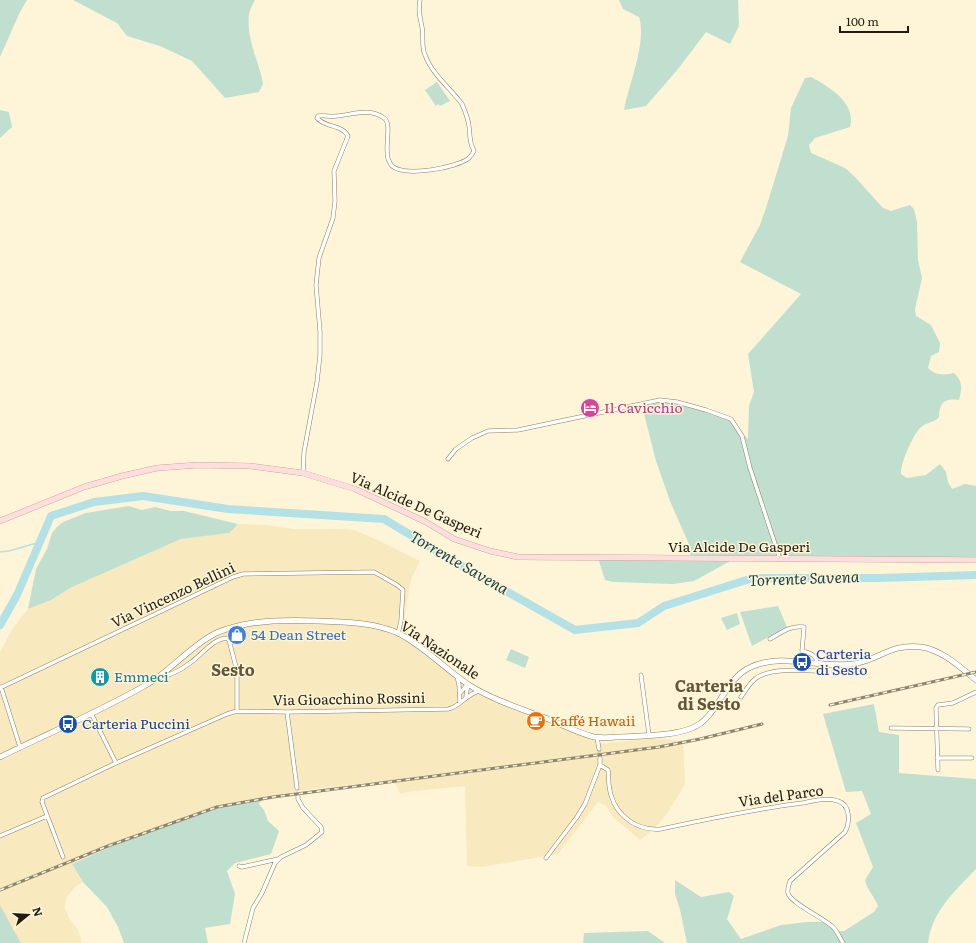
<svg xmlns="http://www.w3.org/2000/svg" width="976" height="943" font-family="Literata,serif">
<rect width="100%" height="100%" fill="#fef4d7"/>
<path fill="#f9e9be" d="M 238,524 L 267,525 L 294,529 L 342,529 L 354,530 L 380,541 L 420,561 L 411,579 L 405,615 L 408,633 L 447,666 L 472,684 L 502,704 L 598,737 L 601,744 L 652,738 L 683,741 L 685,785 L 666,815 L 655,828 L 640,840 L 613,817 L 606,806 L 598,802 L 558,854 L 482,867 L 467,866 L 465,786 L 407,792 L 400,794 L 394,780 L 319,788 L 263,797 L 230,804 L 154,828 L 72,864 L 83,882 L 76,886 L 66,898 L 65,908 L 69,918 L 78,930 L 82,943 L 21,943 L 0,905 L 0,652 L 13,628 L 28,609 L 51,600 L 72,587 L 181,539 L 228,533 Z"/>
<path fill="#c1dfcf" d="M 0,0 L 27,0 L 20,12 L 0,57 Z
M 73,0 L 255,0 C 253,4 250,9 249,14 C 246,39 259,61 263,84 L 259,92 L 225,98 L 192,61 L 160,46 L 127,36 L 117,23 Z
M 619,0 L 738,0 L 739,26 L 730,44 L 706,32 L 678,69 L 646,106 L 624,110 C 629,83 647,43 639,17 L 623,9 Z
M 811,77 C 828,86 857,103 850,127 L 815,138 L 809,145 L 811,153 L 845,168 L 855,177 L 883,208 L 891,211 L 910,205 L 914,209 L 917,222 L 918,260 L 922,278 L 915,309 L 916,316 L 931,325 L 940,343 L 939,352 L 931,356 L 928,368 C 936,376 945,375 954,373 C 963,381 962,389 959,400 C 945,398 939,402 939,417 C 934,423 926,422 920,428 C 913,435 900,464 901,474 L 907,478 L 926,475 L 940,464 L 946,472 L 948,482 L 952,489 L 965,484 L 976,486 L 976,562 L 732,560 L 694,581 L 673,584 L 613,582 L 605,580 L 598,558 L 690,556 L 691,549 L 670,501 L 656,461 L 642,406 L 667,401 L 723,414 L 748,439 L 749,406 L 754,392 L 748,354 L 801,294 L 740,262 L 760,225 L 766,208 L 788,136 L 791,108 L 805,78 Z
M 437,82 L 450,101 L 440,106 L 438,104 L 436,106 L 425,90 Z
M 0,110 L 9,112 L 12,127 L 0,138 Z
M 129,506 L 142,510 L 155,507 L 171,511 L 184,511 L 238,524 L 229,533 L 181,539 L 72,587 L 51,600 L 28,609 L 36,569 L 47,549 L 52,533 L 57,527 L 63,522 L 86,513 Z
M 778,606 L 787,627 L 752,646 L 740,612 Z
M 737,613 L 740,624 L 727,630 L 721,618 Z
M 511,649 L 529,657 L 525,668 L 506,660 Z
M 874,704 L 879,732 L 899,735 L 899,773 L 976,779 L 976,869 C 955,891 932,911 928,943 L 687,943 L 680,910 L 675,894 L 675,880 L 701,897 L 729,892 L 734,896 L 727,919 L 741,939 L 781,925 L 807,922 L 824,922 L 837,931 L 844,931 L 874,912 L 878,906 C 874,896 867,890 865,880 L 873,867 L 856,823 L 871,814 L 862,791 L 846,792 L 823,714 Z
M 263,797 L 259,804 L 264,810 L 268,821 L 279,831 L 271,854 L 235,863 L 227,871 L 235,894 L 230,924 L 205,928 L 208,943 L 124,943 L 118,927 L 107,907 L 83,882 L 72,864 L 154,828 L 230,804 Z
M 0,905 L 21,943 L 0,943 Z
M 648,931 L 665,943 L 583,943 L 584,933 Z"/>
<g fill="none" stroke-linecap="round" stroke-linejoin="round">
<path stroke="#b3e1e6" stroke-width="1.5" d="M 0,552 L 9,551 L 40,542"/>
<path stroke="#b3e1e6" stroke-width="8" d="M 0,625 L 17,595 L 51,516 L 94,502 L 143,496 L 228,509 L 384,519 L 467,569 L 575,630 L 638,623 L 664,606 L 753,578 L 879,578 L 976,575"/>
<path stroke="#d2c9af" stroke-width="3.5" stroke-dasharray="3.5 2" stroke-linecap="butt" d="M 599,749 L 600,758"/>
<g stroke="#8a7e5e" stroke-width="4.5">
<path id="street" d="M 448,459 L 456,449 L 472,438 L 488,431 L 518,430 L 660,400 L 677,402 L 706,410 L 731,419 L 742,436 L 750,468 L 780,559
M 303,473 L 304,452 L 317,382 L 320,355 L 320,331 L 316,285 L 319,258 L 333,218 L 335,201 L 334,171 L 348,136 C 342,124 325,128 317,118 L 318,116 C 324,115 330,117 336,116 C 353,115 368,107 384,118 C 393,124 383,150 389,161 C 390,163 391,165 392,166 C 405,177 457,168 469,158 C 471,156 473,153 474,151 C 468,139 471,138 469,126 C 468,118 465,111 462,104 C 450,88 432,74 425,55 C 421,46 424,37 422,27 C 420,18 418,10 420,0
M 770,639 C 781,633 790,625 804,627 L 802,651 C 810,653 817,655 817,664
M 641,675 L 649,735
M 457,676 L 459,685 L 460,703
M 159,678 C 171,675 181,670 190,663 C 202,655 212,639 227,638 L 229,640 L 237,671 L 237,711
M 1,687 L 20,747
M 0,688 L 233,577 L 243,574 L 374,572 L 397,585 L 403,590 L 401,621 L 398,634
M 460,693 L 468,684
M 466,696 L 468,684
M 741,697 C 745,691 749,684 755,679 C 768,668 800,670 816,671 L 820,669 L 823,664
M 287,712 L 297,788
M 91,713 L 116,763
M 891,728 L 969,729
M 597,737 L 599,749
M 937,758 L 972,758
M 600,765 L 608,770 C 609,778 608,786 611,795 C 617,817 638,831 661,829 C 708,819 754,809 802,803 C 813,801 827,797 838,801 C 851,805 850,823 845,832 L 790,881 C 789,885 787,889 788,893 C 790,903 824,918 833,927 C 837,931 840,938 843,943
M 938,770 L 936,708 L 938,705 L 953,703 L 976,692
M 0,836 L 47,816
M 63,857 L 42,802 L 43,798 L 116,763 L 227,714 L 237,711 L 287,712 L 448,709 C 460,707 465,695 479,691
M 546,858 L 577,817 L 585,804 L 600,765 L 600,758
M 239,866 L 242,867 L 278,859
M 244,943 L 253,908 L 262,893 L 275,863 L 281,857 L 306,845 L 322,832 L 321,827 L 303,808 L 298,799 L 298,796"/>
</g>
<g stroke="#8a7e5e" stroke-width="6">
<path id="secondary" d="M 0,757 C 49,733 99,712 146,685 C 171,671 190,646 216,633 C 228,628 240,625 253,623 C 274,620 296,620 318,621 C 345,622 373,622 398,633 C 424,646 445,669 469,685 C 493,700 522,709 548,719 C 563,725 579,733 594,737 C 601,738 609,738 616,737 C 639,736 683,737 701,723 C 708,718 713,710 718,703 C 727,689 735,674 751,667 C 783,652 819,669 853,664 C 879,660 891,643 921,647 C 942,650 960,667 976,680"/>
</g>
<g stroke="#af8c85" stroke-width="6">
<path id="primary" d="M 0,521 L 84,487 L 122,476 L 157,468 L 198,465 L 250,466 L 303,473 L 355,489 L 426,522 L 454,539 L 490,551 L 518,557 L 976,560"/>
</g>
<use href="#street" stroke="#fff" stroke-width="3.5"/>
<use href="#secondary" stroke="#fff" stroke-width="5"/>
<use href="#primary" stroke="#fddedc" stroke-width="5.5"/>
<g stroke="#8b846f" stroke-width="3">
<path id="rail" d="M 830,705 L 976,672
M 0,890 L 108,846 L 217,807 L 273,797 L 659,747 L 700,739 L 762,724"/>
</g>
<use href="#rail" stroke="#fef4d7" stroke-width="1.5" stroke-dasharray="4.5" stroke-linecap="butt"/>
</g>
<defs>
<g id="hotel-disc" transform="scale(1)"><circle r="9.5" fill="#d1479c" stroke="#fef4d7"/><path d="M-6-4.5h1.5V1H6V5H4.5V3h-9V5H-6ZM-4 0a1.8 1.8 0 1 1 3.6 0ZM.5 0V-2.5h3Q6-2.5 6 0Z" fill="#fff"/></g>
<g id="shop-disc" transform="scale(1)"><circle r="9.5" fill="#3f7fe0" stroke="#fef4d7"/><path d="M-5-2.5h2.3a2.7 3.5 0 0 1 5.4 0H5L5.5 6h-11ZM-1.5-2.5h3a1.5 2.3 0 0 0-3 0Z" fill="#fff"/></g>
<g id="bus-disc" transform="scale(1)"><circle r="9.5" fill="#1a4fb4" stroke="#fef4d7"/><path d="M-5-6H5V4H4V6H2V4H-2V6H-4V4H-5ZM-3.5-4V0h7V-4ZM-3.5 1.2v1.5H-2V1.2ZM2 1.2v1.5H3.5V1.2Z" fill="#fff"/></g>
<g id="building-disc" transform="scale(1)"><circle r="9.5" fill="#0f9aa8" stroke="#fef4d7"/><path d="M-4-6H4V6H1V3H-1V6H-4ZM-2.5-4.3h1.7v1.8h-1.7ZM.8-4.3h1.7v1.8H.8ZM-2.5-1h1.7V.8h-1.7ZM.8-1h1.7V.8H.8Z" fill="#fff"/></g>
<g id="cafe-disc" transform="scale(1)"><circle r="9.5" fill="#e8710a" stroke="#fef4d7"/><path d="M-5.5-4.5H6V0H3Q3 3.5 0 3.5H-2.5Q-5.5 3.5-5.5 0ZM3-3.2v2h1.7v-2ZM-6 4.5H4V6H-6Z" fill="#fff"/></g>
</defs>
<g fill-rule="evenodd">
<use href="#hotel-disc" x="590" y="408"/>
<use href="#shop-disc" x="237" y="635"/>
<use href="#bus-disc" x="802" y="662"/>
<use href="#building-disc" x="100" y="677"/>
<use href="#cafe-disc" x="536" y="721"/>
<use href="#bus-disc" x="68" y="724"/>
</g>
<g text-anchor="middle" stroke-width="3" stroke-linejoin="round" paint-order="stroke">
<g font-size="14" fill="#b23c85" stroke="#fef4d7" text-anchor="start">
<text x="604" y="413">Il Cavicchio</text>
</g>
<g font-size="14" fill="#211c0f" stroke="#fef4d7">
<text transform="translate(416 505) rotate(24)" y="5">Via Alcide De Gasperi</text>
<text x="739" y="552">Via Alcide De Gasperi</text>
<text transform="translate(173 595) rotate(-25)" y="5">Via Vincenzo Bellini</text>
<text transform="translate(440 650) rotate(34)" y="5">Via Nazionale</text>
<text transform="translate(349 699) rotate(-1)" y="5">Via Gioacchino Rossini</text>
<text transform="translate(781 796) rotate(-8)" y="5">Via del Parco</text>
</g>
<g font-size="14" fill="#366cbe" stroke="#fef4d7" text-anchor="start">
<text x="251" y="640">54 Dean Street</text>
</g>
<g font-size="14" fill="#164399" stroke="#fef4d7" text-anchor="start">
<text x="816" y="659">Carteria<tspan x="816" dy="16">di Sesto</tspan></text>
<text x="82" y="729">Carteria Puccini</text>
</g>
<g font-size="14" fill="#0d838f" stroke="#fef4d7" text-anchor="start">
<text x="114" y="682">Emmeci</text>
</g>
<g font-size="14" fill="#c56008" stroke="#fef4d7" text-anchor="start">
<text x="550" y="726">Kaffé Hawaii</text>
</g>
<g font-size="15" font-style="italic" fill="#133e42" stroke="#fef4d7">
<text transform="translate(459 563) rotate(30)" y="5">Torrente Savena</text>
<text transform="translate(804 579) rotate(-2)" y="5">Torrente Savena</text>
</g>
<g font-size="16" font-weight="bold" fill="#615637" stroke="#fef4d7">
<text x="233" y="676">Sesto</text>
<text x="709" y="692">Carteria<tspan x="709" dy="18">di Sesto</tspan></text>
</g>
</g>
<g transform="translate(28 915) rotate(72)" stroke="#fef4d7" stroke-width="3" paint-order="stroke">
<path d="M0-3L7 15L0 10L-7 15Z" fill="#211c0f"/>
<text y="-6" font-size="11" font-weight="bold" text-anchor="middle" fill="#211c0f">N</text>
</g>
<path d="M840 26v6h68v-6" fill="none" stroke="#211c0f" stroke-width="2"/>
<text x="846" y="26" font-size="12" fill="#211c0f" stroke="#fef4d7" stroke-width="3" paint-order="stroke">100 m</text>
</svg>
